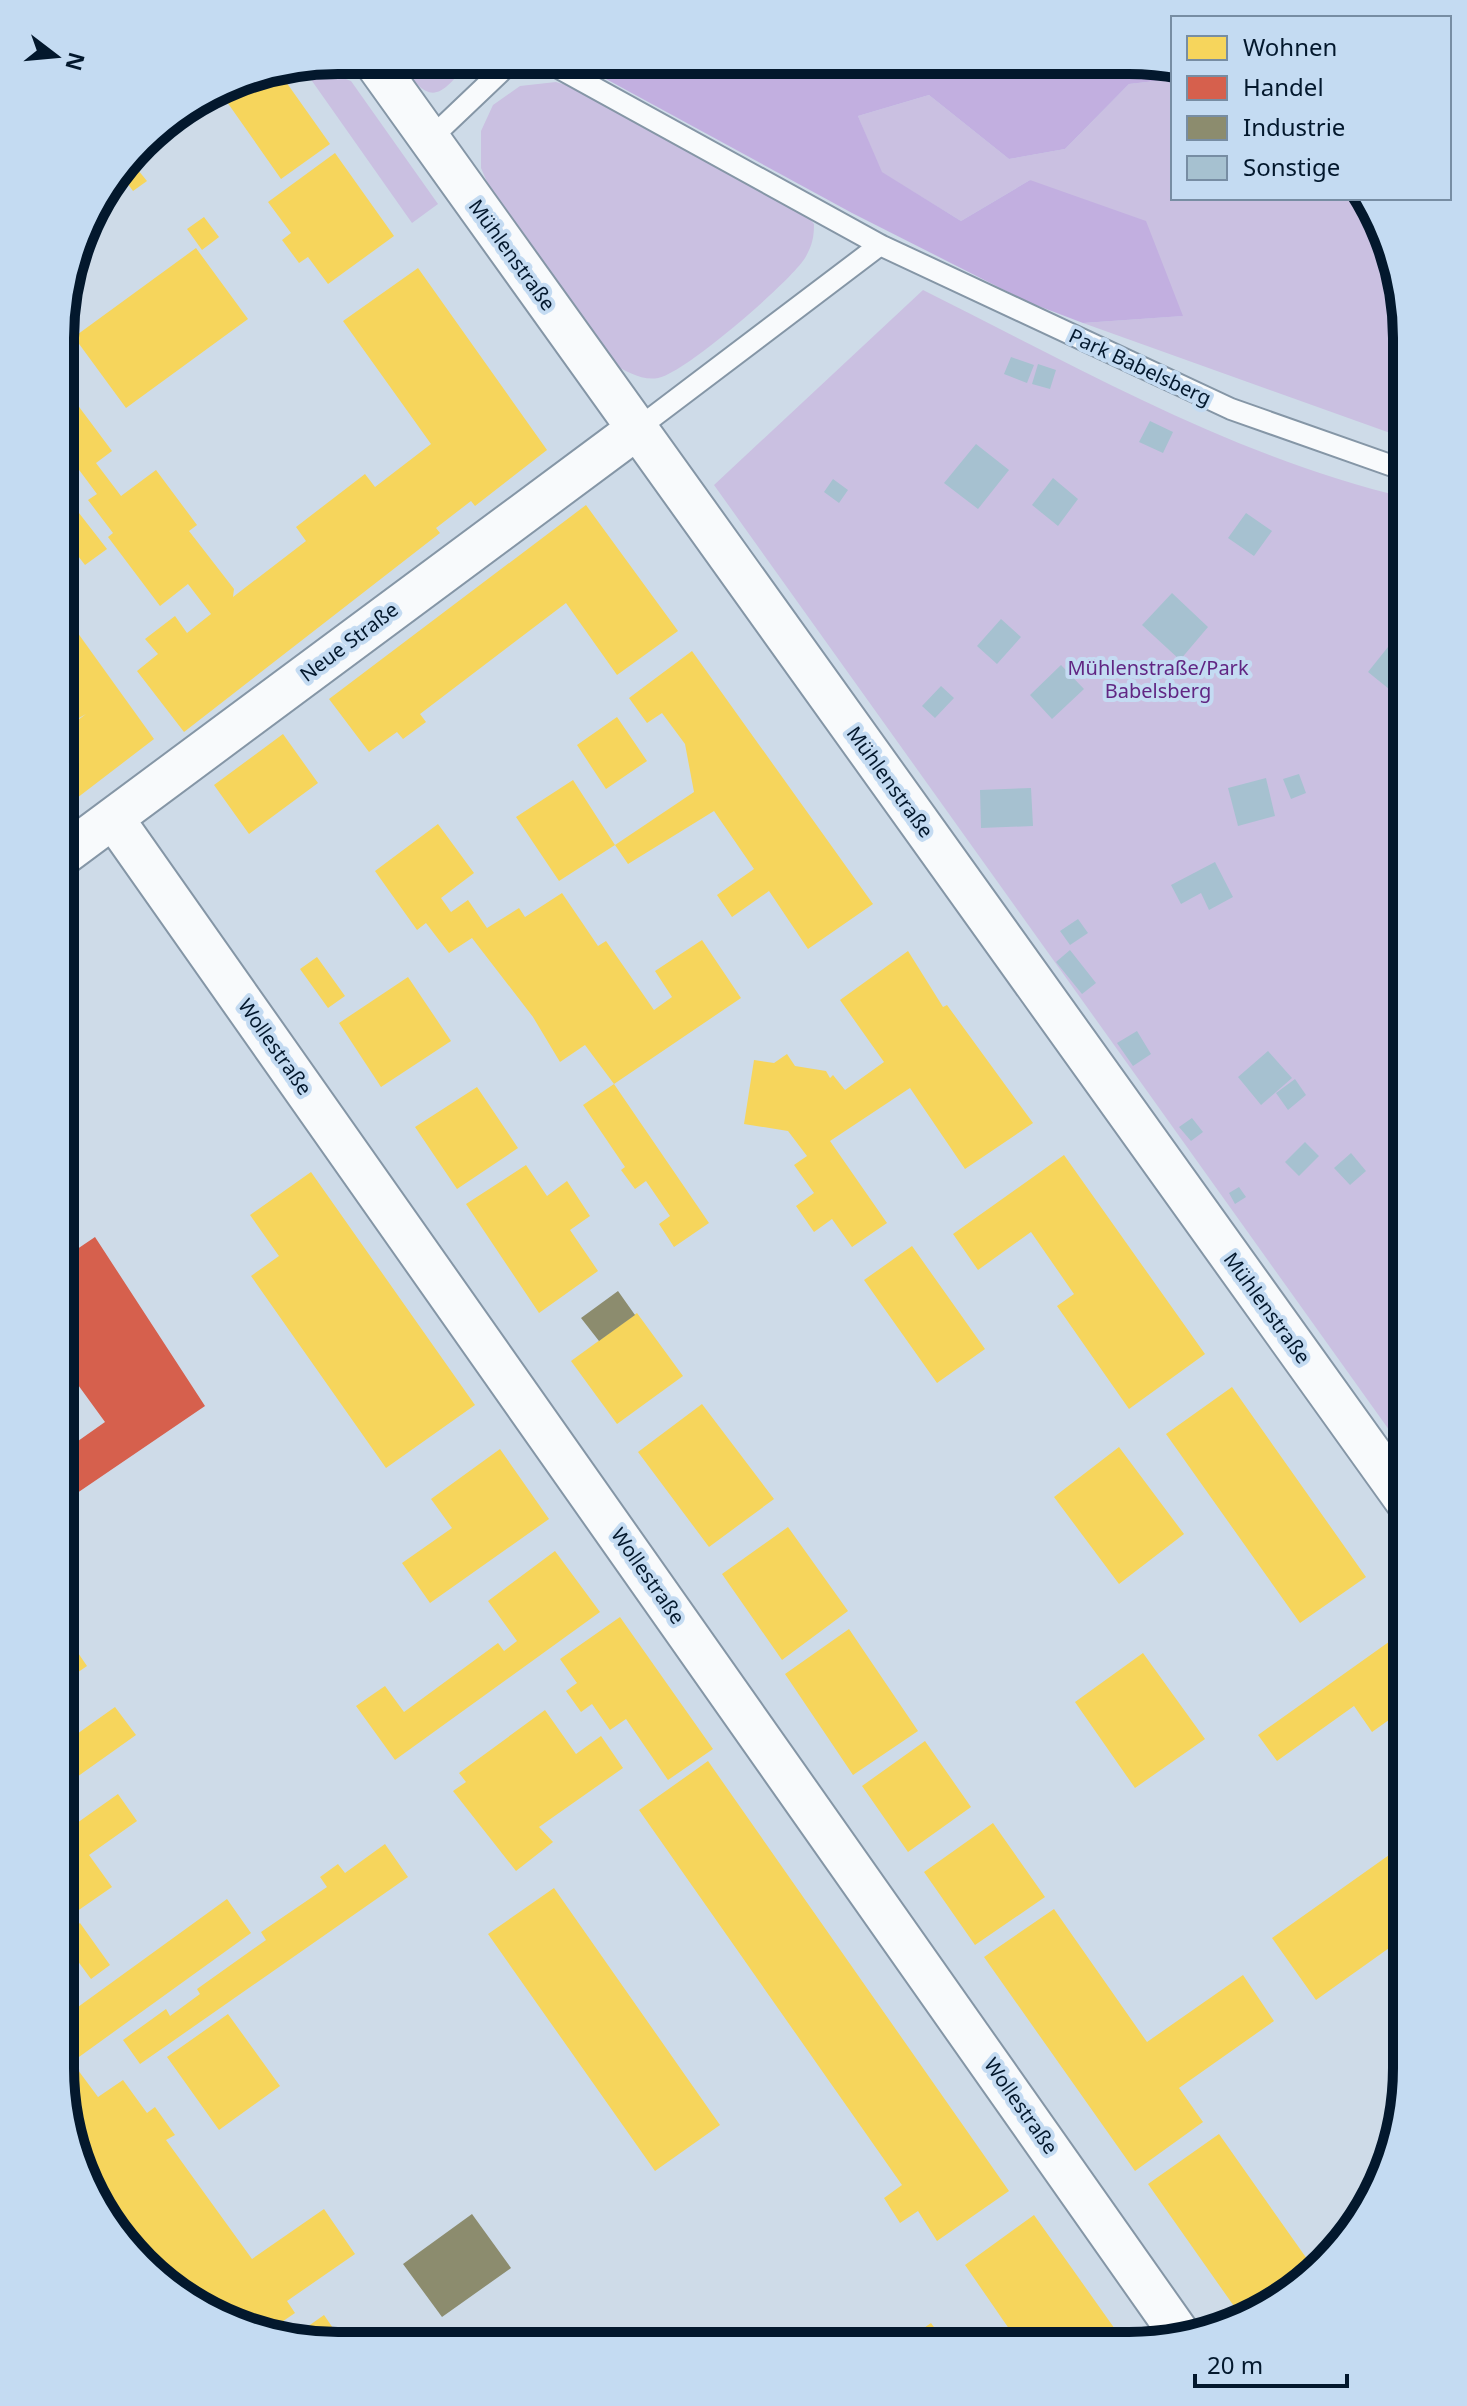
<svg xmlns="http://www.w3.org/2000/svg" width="1467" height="2406" font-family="'Noto Sans',sans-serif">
<rect width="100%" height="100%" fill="#cedbe8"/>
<path fill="#cac0e1" d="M 397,60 L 470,60 C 437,102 430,105 397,60 Z
M 305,71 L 333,74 L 351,81 L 438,204 L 412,223 Z
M 1173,79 L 1173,198 L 1360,198 L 1386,232 L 1407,338 L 1407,439 L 1083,323 L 1182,316 L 1030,180 L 961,221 L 881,172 L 858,116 L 929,95 L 1009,159 L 1065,149 L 1129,84 Z
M 556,82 L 589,92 L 803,211 L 814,224 C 814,238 812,246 805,258 C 790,282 685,373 658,378 C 642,381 626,371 612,364 L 497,205 L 481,168 L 481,131 L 493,105 L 520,86 Z
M 923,290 C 1081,369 1234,457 1407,498 L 1407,1455 L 714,485 Z"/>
<path fill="#c2afe0" d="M 573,61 L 1166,62 L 1173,65 L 1173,79 L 1129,84 L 1065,149 L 1009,159 L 929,95 L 858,116 L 882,172 L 961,221 L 1030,180 L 1146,221 L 1183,316 L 1083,323 L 1028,302 L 852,213 Z"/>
<path fill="#f6d55c" d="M 279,72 L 330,144 L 281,179 L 227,102 L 265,75 Z
M 335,153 L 394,236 L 328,284 L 308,257 L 299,263 L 282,240 L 291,233 L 268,202 Z
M 138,170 L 147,181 L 133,191 L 125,180 Z
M 204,217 L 219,237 L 202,250 L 187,229 Z
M 196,248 L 248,319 L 126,408 L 74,337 Z
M 418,268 L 547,450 L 475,506 L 471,501 L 436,528 L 440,533 L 184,732 L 137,671 L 158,654 L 145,639 L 175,616 L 187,633 L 211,614 L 188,584 L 160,606 L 108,537 L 113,533 L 88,500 L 97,494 L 62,447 L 76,435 L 62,418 L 62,384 L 112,451 L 96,463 L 121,496 L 156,470 L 197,525 L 189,531 L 234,589 L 233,597 L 306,541 L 296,527 L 365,474 L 375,487 L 431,444 L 343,321 Z
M 586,505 L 678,631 L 617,675 L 566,603 L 420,714 L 426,722 L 403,739 L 397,732 L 369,752 L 329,699 Z
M 79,513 L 107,549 L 85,565 L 62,535 L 62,527 Z
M 62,611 L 154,739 L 77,798 L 62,778 L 62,732 L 86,714 L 72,722 L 62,707 Z
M 692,651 L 873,904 L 808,949 L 769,891 L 732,917 L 717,895 L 754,869 L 714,811 L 628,864 L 615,845 L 694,792 L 685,744 L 662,713 L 647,723 L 629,698 Z
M 617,717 L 647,761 L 606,789 L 577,745 Z
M 283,734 L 318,783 L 249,834 L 214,785 Z
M 573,780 L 615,845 L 559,881 L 516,817 Z
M 438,824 L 474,873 L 441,898 L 451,912 L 468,900 L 487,928 L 519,908 L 525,917 L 562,893 L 598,946 L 606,941 L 654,1010 L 672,997 L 655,971 L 702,940 L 741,998 L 614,1084 L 709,1223 L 674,1247 L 659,1224 L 670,1216 L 646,1181 L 635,1189 L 621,1170 L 625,1167 L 583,1105 L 614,1084 L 585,1045 L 560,1062 L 533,1017 L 472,938 L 449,953 L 426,923 L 417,930 L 375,871 Z
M 908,951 L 943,1007 L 947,1005 L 1033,1123 L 965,1169 L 910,1088 L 830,1141 L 887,1223 L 852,1247 L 832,1219 L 814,1232 L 796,1206 L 814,1193 L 794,1165 L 807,1156 L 788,1131 L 744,1124 L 754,1060 L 774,1063 L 787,1054 L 795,1066 L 826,1071 L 830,1078 L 833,1075 L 845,1090 L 884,1062 L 840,1000 Z
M 317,957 L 345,996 L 328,1008 L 300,969 Z
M 61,967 L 70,978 L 61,985 Z
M 408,977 L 451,1041 L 381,1087 L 339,1023 Z
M 477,1087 L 518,1148 L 457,1189 L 415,1127 Z
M 1064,1155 L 1205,1354 L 1129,1409 L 1057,1306 L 1074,1294 L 1031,1232 L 978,1270 L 953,1234 Z
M 526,1165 L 547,1196 L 567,1181 L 590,1216 L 570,1230 L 598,1271 L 539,1313 L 466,1204 Z
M 311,1172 L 475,1405 L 386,1468 L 251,1276 L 279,1256 L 250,1215 Z
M 912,1246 L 985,1349 L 937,1383 L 864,1280 Z
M 637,1313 L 683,1376 L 617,1424 L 571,1361 Z
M 1232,1387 L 1366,1577 L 1300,1623 L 1166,1434 Z
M 702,1404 L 774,1499 L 709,1547 L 638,1452 Z
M 1119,1447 L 1184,1534 L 1119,1584 L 1054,1497 Z
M 500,1449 L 549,1519 L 430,1603 L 402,1563 L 452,1528 L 431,1499 Z
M 788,1527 L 848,1611 L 782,1660 L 722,1574 Z
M 555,1551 L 600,1612 L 395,1760 L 356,1706 L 385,1686 L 404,1712 L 498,1643 L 504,1651 L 517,1641 L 488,1601 Z
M 620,1617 L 713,1749 L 668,1780 L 626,1719 L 610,1730 L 592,1704 L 581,1712 L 566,1691 L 577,1683 L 560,1659 Z
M 61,1628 L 87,1666 L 61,1684 Z
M 849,1629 L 918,1731 L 853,1775 L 785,1674 Z
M 1407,1629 L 1407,1707 L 1372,1732 L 1354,1706 L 1277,1761 L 1258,1735 Z
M 1143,1653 L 1205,1739 L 1135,1788 L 1075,1702 Z
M 115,1707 L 136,1735 L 60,1789 L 60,1746 Z
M 545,1710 L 576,1754 L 601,1736 L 623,1768 L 539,1827 L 553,1842 L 516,1871 L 453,1791 L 466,1782 L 459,1773 Z
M 925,1741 L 971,1807 L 908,1852 L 862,1786 Z
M 708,1761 L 1009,2191 L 937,2241 L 918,2211 L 900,2223 L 884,2198 L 902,2185 L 639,1810 Z
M 118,1794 L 137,1821 L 89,1855 L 112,1887 L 60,1923 L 60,1835 Z
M 993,1823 L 1045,1897 L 975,1945 L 924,1872 Z
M 1406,1843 L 1406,1936 L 1316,2000 L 1272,1938 Z
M 385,1844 L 408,1877 L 140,2064 L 123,2040 L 166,2009 L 170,2016 L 200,1994 L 197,1989 L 266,1940 L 261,1932 L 327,1887 L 320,1877 L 338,1864 L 345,1873 Z
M 554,1888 L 720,2125 L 655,2171 L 488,1934 Z
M 227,1899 L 251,1933 L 72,2062 L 98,2097 L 123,2080 L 147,2113 L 155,2107 L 175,2135 L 166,2140 L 252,2259 L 324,2209 L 355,2254 L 287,2301 L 295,2313 L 270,2330 L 169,2289 L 81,2174 L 60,2068 L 60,2020 Z
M 1054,1909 L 1147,2042 L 1243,1975 L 1274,2021 L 1179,2088 L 1203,2122 L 1135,2171 L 984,1957 Z
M 80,1923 L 110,1965 L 91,1979 L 60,1937 Z
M 228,2014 L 280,2086 L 219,2130 L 167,2057 Z
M 1219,2134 L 1312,2266 L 1243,2319 L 1148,2184 Z
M 1034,2215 L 1071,2267 L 1127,2346 L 1021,2346 L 965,2265 Z
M 324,2315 L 344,2344 L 302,2344 L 290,2339 Z
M 931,2323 L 947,2345 L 900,2345 Z
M 433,2332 L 443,2344 L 417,2344 Z"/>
<path fill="#d6604d" d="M 95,1237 L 205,1406 L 61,1504 L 61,1453 L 105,1422 L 65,1367 L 61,1369 L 61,1260 Z"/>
<path fill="#8c8c6e" d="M 618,1291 L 635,1315 L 599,1341 L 581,1318 Z
M 472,2214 L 511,2268 L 442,2317 L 403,2264 Z"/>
<path fill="#a6c1d0" d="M 1011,357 L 1034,365 L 1027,383 L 1004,374 Z
M 1038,364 L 1056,370 L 1050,389 L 1032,384 Z
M 1150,421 L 1173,432 L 1163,453 L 1139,442 Z
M 976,444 L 1009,470 L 978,509 L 944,483 Z
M 1053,478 L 1078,499 L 1058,526 L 1032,505 Z
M 833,479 L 848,490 L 839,503 L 824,492 Z
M 1246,513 L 1272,531 L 1254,556 L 1228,538 Z
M 1172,593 L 1208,627 L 1180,660 L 1142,625 Z
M 1407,612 L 1407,635 L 1395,622 Z
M 1001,619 L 1021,637 L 997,664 L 977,646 Z
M 1396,637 L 1407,645 L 1407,673 L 1404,671 L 1389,689 L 1368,672 Z
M 1061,665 L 1084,689 L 1052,719 L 1030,695 Z
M 941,686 L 954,698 L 935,718 L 922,706 Z
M 1299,774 L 1306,793 L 1291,799 L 1283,779 Z
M 1266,778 L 1275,816 L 1238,826 L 1228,788 Z
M 1031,788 L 1033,826 L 981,828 L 980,790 Z
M 1215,862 L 1233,897 L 1209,910 L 1201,893 L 1181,904 L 1171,885 Z
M 1078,919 L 1088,933 L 1070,945 L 1060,931 Z
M 1070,950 L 1096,983 L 1082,994 L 1056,962 Z
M 1137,1031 L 1151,1054 L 1133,1066 L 1117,1043 Z
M 1268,1051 L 1292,1078 L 1261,1105 L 1238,1077 Z
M 1295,1079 L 1306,1095 L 1288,1110 L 1276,1093 Z
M 1192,1118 L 1203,1132 L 1191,1141 L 1179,1127 Z
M 1305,1142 L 1319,1156 L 1299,1176 L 1285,1162 Z
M 1351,1153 L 1366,1171 L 1350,1185 L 1334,1168 Z
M 1239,1187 L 1246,1197 L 1235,1204 L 1229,1193 Z"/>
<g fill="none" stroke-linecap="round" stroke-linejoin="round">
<g stroke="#8596a6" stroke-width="24">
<path id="lane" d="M 546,61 L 880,245 L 1231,409 L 1407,471
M 430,139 L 512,61
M 637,429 L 880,245"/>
</g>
<g stroke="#8596a6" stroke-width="44">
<path id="street" d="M 373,60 L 1407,1503
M 113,818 L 1181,2336
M 62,856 L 637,429"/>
</g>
<use href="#lane" stroke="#f8fafc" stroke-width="20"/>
<use href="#street" stroke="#f8fafc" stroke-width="40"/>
</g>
<g text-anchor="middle" stroke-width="8" stroke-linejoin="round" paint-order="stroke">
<g font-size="20" fill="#03182d" stroke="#c4dbf2">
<text transform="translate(512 255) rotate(54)" y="7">Mühlenstraße</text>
<text transform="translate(1140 367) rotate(25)" y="7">Park Babelsberg</text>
<text transform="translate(349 642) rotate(-37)" y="7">Neue Straße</text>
<text transform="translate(890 782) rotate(54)" y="7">Mühlenstraße</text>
<text transform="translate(275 1047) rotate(55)" y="7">Wollestraße</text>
<text transform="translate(1267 1308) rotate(54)" y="7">Mühlenstraße</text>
<text transform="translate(648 1576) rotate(55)" y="7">Wollestraße</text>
<text transform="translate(1021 2106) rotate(55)" y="7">Wollestraße</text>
</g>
<g font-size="20" fill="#612683" stroke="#c4dbf2">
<text x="1158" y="675">Mühlenstraße/Park<tspan x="1158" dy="23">Babelsberg</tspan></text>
</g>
</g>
<path d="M0 0H1467V2406H0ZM338 74H1129A264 264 0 0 1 1393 338V2068A264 264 0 0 1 1129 2332H338A264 264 0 0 1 74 2068V338A264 264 0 0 1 338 74Z" fill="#c4dbf2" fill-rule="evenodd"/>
<path fill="none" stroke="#03182d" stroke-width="10" d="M338 74H1129A264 264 0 0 1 1393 338V2068A264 264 0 0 1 1129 2332H338A264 264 0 0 1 74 2068V338A264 264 0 0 1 338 74Z"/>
<rect x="1171" y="16" width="280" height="184" fill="#c4dbf2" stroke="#778da3" stroke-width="2"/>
<rect x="1187" y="36" width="40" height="24" fill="#f6d55c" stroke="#778da3" stroke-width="2"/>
<text x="1243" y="56" font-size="24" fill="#03182d">Wohnen</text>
<rect x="1187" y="76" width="40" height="24" fill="#d6604d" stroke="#778da3" stroke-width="2"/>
<text x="1243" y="96" font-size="24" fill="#03182d">Handel</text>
<rect x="1187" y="116" width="40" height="24" fill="#8c8c6e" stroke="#778da3" stroke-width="2"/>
<text x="1243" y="136" font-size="24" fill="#03182d">Industrie</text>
<rect x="1187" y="156" width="40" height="24" fill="#a6c1d0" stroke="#778da3" stroke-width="2"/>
<text x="1243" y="176" font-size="24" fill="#03182d">Sonstige</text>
<g transform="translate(56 56) rotate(106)" stroke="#c4dbf2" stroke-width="6" paint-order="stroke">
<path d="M0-6L14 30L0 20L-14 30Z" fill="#03182d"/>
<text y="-12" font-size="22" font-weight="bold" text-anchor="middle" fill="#03182d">N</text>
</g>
<path d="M1195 2374v12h152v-12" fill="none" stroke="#03182d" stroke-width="4"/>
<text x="1207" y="2374" font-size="24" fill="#03182d" stroke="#c4dbf2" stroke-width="6" paint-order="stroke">20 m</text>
</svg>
